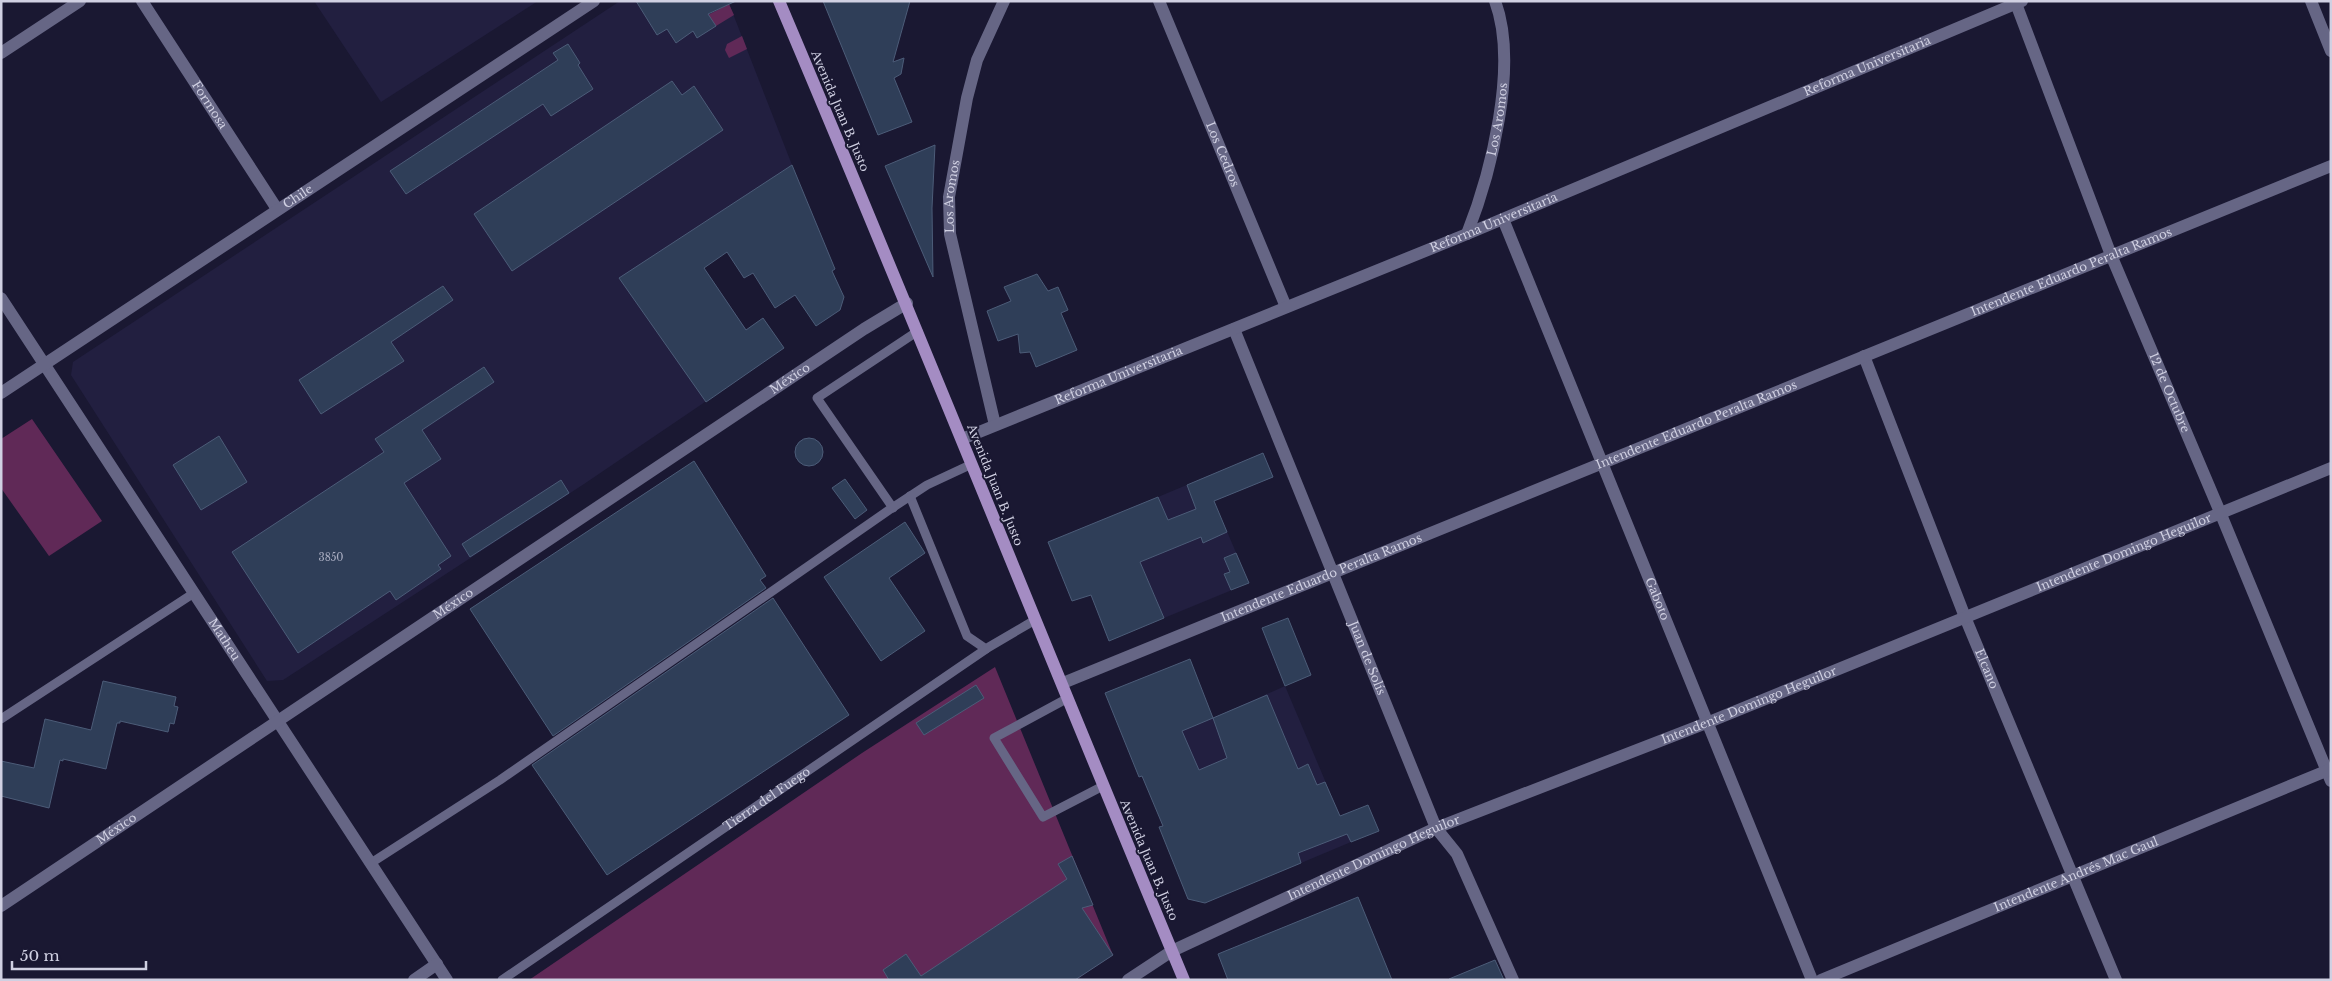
<svg xmlns="http://www.w3.org/2000/svg" width="2332" height="981" font-family="'Libre Baskerville',serif">
<rect width="100%" height="100%" fill="#1a1832"/>
<path fill="#221f40" d="M 314,1 L 538,1 L 381,102 Z
M 620,1 L 728,1 L 792,165 L 683,237 L 767,360 L 584,484 L 283,680 L 267,681 L 71,375 L 73,362 Z
M 1263,453 L 1273,477 L 1214,501 L 1249,583 L 1164,618 L 1140,562 L 1178,546 L 1158,497 Z
M 1285,686 L 1351,842 L 1301,863 L 1298,853 L 1142,776 L 1139,777 L 1129,752 L 1213,718 Z"/>
<path fill="#602957" d="M 729,4 L 734,15 L 716,26 L 708,15 Z
M 742,36 L 747,49 L 729,58 L 725,50 L 727,44 Z
M 32,419 L 102,521 L 49,556 L 1,488 L 1,439 Z
M 995,667 L 1113,955 L 1075,980 L 529,980 L 862,753 Z"/>
<path fill="#2f3e58" stroke="#4c5c78" fill-rule="evenodd" d="M 636,1 L 736,1 L 708,14 L 716,26 L 697,38 L 693,31 L 676,43 L 667,29 L 657,35 Z
M 823,1 L 910,1 L 893,62 L 904,58 L 901,74 L 894,78 L 912,122 L 878,135 Z
M 568,44 L 580,63 L 578,65 L 593,89 L 551,116 L 543,104 L 406,194 L 390,171 L 558,60 L 553,53 Z
M 672,81 L 682,95 L 694,86 L 723,130 L 512,271 L 474,214 Z
M 935,145 L 932,208 L 933,277 L 885,166 Z
M 792,165 L 835,269 L 832,271 L 844,297 L 840,310 L 816,326 L 795,295 L 775,308 L 753,273 L 744,278 L 727,252 L 704,268 L 746,330 L 763,318 L 784,348 L 706,402 L 619,278 Z
M 1037,274 L 1048,291 L 1058,287 L 1068,310 L 1061,313 L 1077,350 L 1036,367 L 1030,352 L 1020,353 L 1018,334 L 998,341 L 987,311 L 1011,301 L 1004,287 Z
M 443,286 L 453,300 L 391,342 L 404,361 L 321,414 L 299,380 Z
M 484,367 L 494,382 L 422,430 L 441,459 L 404,483 L 451,556 L 438,565 L 441,569 L 396,600 L 390,591 L 298,653 L 232,552 L 384,452 L 375,439 Z
M 219,436 L 247,482 L 201,510 L 173,465 Z
M795 452a14 14 0 1 1 28 0a14 14 0 1 1-28 0Z
M 1263,453 L 1273,477 L 1214,501 L 1227,532 L 1203,543 L 1201,537 L 1140,562 L 1164,618 L 1109,641 L 1091,595 L 1072,601 L 1048,542 L 1158,497 L 1168,520 L 1196,509 L 1187,485 Z
M 694,461 L 766,576 L 760,580 L 766,588 L 553,736 L 470,609 Z
M 845,479 L 867,510 L 855,519 L 832,488 Z
M 561,480 L 569,493 L 470,557 L 462,544 Z
M 905,522 L 925,553 L 889,578 L 925,631 L 881,661 L 824,577 Z
M 1236,553 L 1249,583 L 1231,590 L 1224,574 L 1230,572 L 1224,558 Z
M 773,598 L 849,715 L 607,875 L 532,765 Z
M 1288,618 L 1311,675 L 1285,686 L 1262,628 Z
M 1190,659 L 1213,718 L 1267,695 L 1298,769 L 1308,764 L 1317,785 L 1325,782 L 1340,816 L 1368,805 L 1379,831 L 1351,842 L 1347,834 L 1298,853 L 1301,863 L 1205,903 L 1188,899 L 1159,827 L 1163,826 L 1142,776 L 1139,777 L 1105,693 ZM 1213,718 L 1227,758 L 1199,770 L 1182,731 Z
M 103,681 L 176,697 L 174,706 L 178,707 L 174,724 L 170,723 L 168,732 L 120,721 L 120,723 L 117,723 L 106,769 L 63,759 L 63,761 L 60,760 L 49,808 L 1,796 L 1,761 L 34,768 L 45,719 L 91,730 Z
M 976,685 L 984,698 L 924,735 L 916,723 Z
M 1072,856 L 1093,905 L 1082,908 L 1113,955 L 1075,980 L 889,980 L 883,970 L 906,954 L 921,976 L 1067,879 L 1058,864 Z
M 1358,897 L 1392,980 L 1228,980 L 1218,954 Z
M 1495,960 L 1504,980 L 1449,980 L 1449,979 Z"/>
<g fill="none" stroke-linecap="round" stroke-linejoin="round">
<g stroke="#666685" stroke-width="9">
<path d="M 910,496 L 967,636 L 986,649"/>
<path d="M 893,508 L 817,398 L 918,331"/>
<path d="M 1068,698 L 994,738 L 1043,817 L 1103,786"/>
<path d="M 1,719 L 194,593"/>
<path d="M 371,863 L 500,780 L 889,510 L 927,485 L 972,464"/>
<path id="s1" d="M 502,980 L 989,647 L 1035,620"/>
</g>
<g stroke="#666685" stroke-width="12">
<path id="s2" d="M 142,1 L 277,209"/>
<path id="s3" d="M 1159,1 L 1286,307"/>
<path id="s4" d="M 2015,1 L 2111,255 L 2220,512 L 2331,781"/>
<path d="M 2311,1 L 2331,51"/>
<path d="M 1,53 L 80,1"/>
<path id="s5" d="M 1503,219 L 1812,980"/>
<path id="s6" d="M 1467,234 C 1491,173 1519,65 1495,1"/>
<path id="s7" d="M 1,298 L 447,980"/>
<path id="s8" d="M 1234,329 L 1436,828 L 1457,854 L 1513,980"/>
<path id="s9" d="M 1864,356 L 1965,617 L 2116,980"/>
<path id="s10" d="M 1,393 L 594,1"/>
<path id="s11" d="M 995,425 L 950,234 L 949,197 L 967,98 L 977,60 L 1004,1"/>
<path id="s12" d="M 962,439 L 1467,234 L 2022,1"/>
<path id="s13" d="M 1063,683 L 2331,166"/>
<path id="s14" d="M 1,906 L 864,329 L 907,303"/>
<path d="M 414,980 L 437,964"/>
<path id="s15" d="M 1128,980 L 1172,951 L 1436,828 L 1709,722 L 2331,468"/>
<path id="s16" d="M 1821,980 L 2331,769"/>
</g>
<path stroke="#a48cc3" stroke-width="12" d="M 779,1 C 917,326 1048,654 1184,980"/>
</g>
<g text-anchor="middle" stroke-width="4" stroke-linejoin="round" paint-order="stroke">
<g font-size="10" fill="#a8acc0">
<text x="331" y="561">3850</text>
</g>
<g font-size="12" fill="#d0d0e2" stroke="#1a1832">
<text dy="4" stroke="none"><textPath href="#s12" startOffset="979">Reforma Universitaria</textPath></text>
<text dy="4" stroke="none"><textPath href="#s2" startOffset="124">Formosa</textPath></text>
<text transform="translate(840 111) rotate(67)" y="4">Avenida Juan B. Justo</text>
<text dy="4" stroke="none"><textPath href="#s6" startOffset="119">Los Aromos</textPath></text>
<text dy="4" stroke="none"><textPath href="#s3" startOffset="166">Los Cedros</textPath></text>
<text dy="4" stroke="none"><textPath href="#s10" startOffset="356">Chile</textPath></text>
<text dy="4" stroke="none"><textPath href="#s11" startOffset="234">Los Aromos</textPath></text>
<text dy="4" stroke="none"><textPath href="#s12" startOffset="574">Reforma Universitaria</textPath></text>
<text dy="4" stroke="none"><textPath href="#s13" startOffset="1089">Intendente Eduardo Peralta Ramos</textPath></text>
<text dy="4" stroke="none"><textPath href="#s12" startOffset="169">Reforma Universitaria</textPath></text>
<text dy="4" stroke="none"><textPath href="#s14" startOffset="949">México</textPath></text>
<text dy="4" stroke="none"><textPath href="#s4" startOffset="421">12 de Octubre</textPath></text>
<text dy="4" stroke="none"><textPath href="#s13" startOffset="684">Intendente Eduardo Peralta Ramos</textPath></text>
<text transform="translate(995 485) rotate(68)" y="4">Avenida Juan B. Justo</text>
<text dy="4" stroke="none"><textPath href="#s15" startOffset="1085">Intendente Domingo Heguilor</textPath></text>
<text dy="4" stroke="none"><textPath href="#s13" startOffset="279">Intendente Eduardo Peralta Ramos</textPath></text>
<text dy="4" stroke="none"><textPath href="#s5" startOffset="410">Gaboto</textPath></text>
<text dy="4" stroke="none"><textPath href="#s14" startOffset="544">México</textPath></text>
<text dy="4" stroke="none"><textPath href="#s7" startOffset="408">Matheu</textPath></text>
<text dy="4" stroke="none"><textPath href="#s8" startOffset="355">Juan de Solís</textPath></text>
<text dy="4" stroke="none"><textPath href="#s9" startOffset="336">Elcano</textPath></text>
<text dy="4" stroke="none"><textPath href="#s15" startOffset="680">Intendente Domingo Heguilor</textPath></text>
<text dy="4" stroke="none"><textPath href="#s1" startOffset="321">Tierra del Fuego</textPath></text>
<text dy="4" stroke="none"><textPath href="#s14" startOffset="139">México</textPath></text>
<text dy="4" stroke="none"><textPath href="#s15" startOffset="275">Intendente Domingo Heguilor</textPath></text>
<text transform="translate(1149 860) rotate(67)" y="4">Avenida Juan B. Justo</text>
<text dy="4" stroke="none"><textPath href="#s16" startOffset="276">Intendente Andrés Mac Gaul</textPath></text>
</g>
</g>
<rect width="2332" height="981" fill="none" stroke="#d0d0e2" stroke-width="5"/>
<path d="M12 961v8h134v-8" fill="none" stroke="#d0d0e2" stroke-width="2.5"/>
<text x="20" y="961" font-size="15" fill="#d0d0e2" stroke="#1a1832" stroke-width="4" paint-order="stroke">50 m</text>
</svg>
